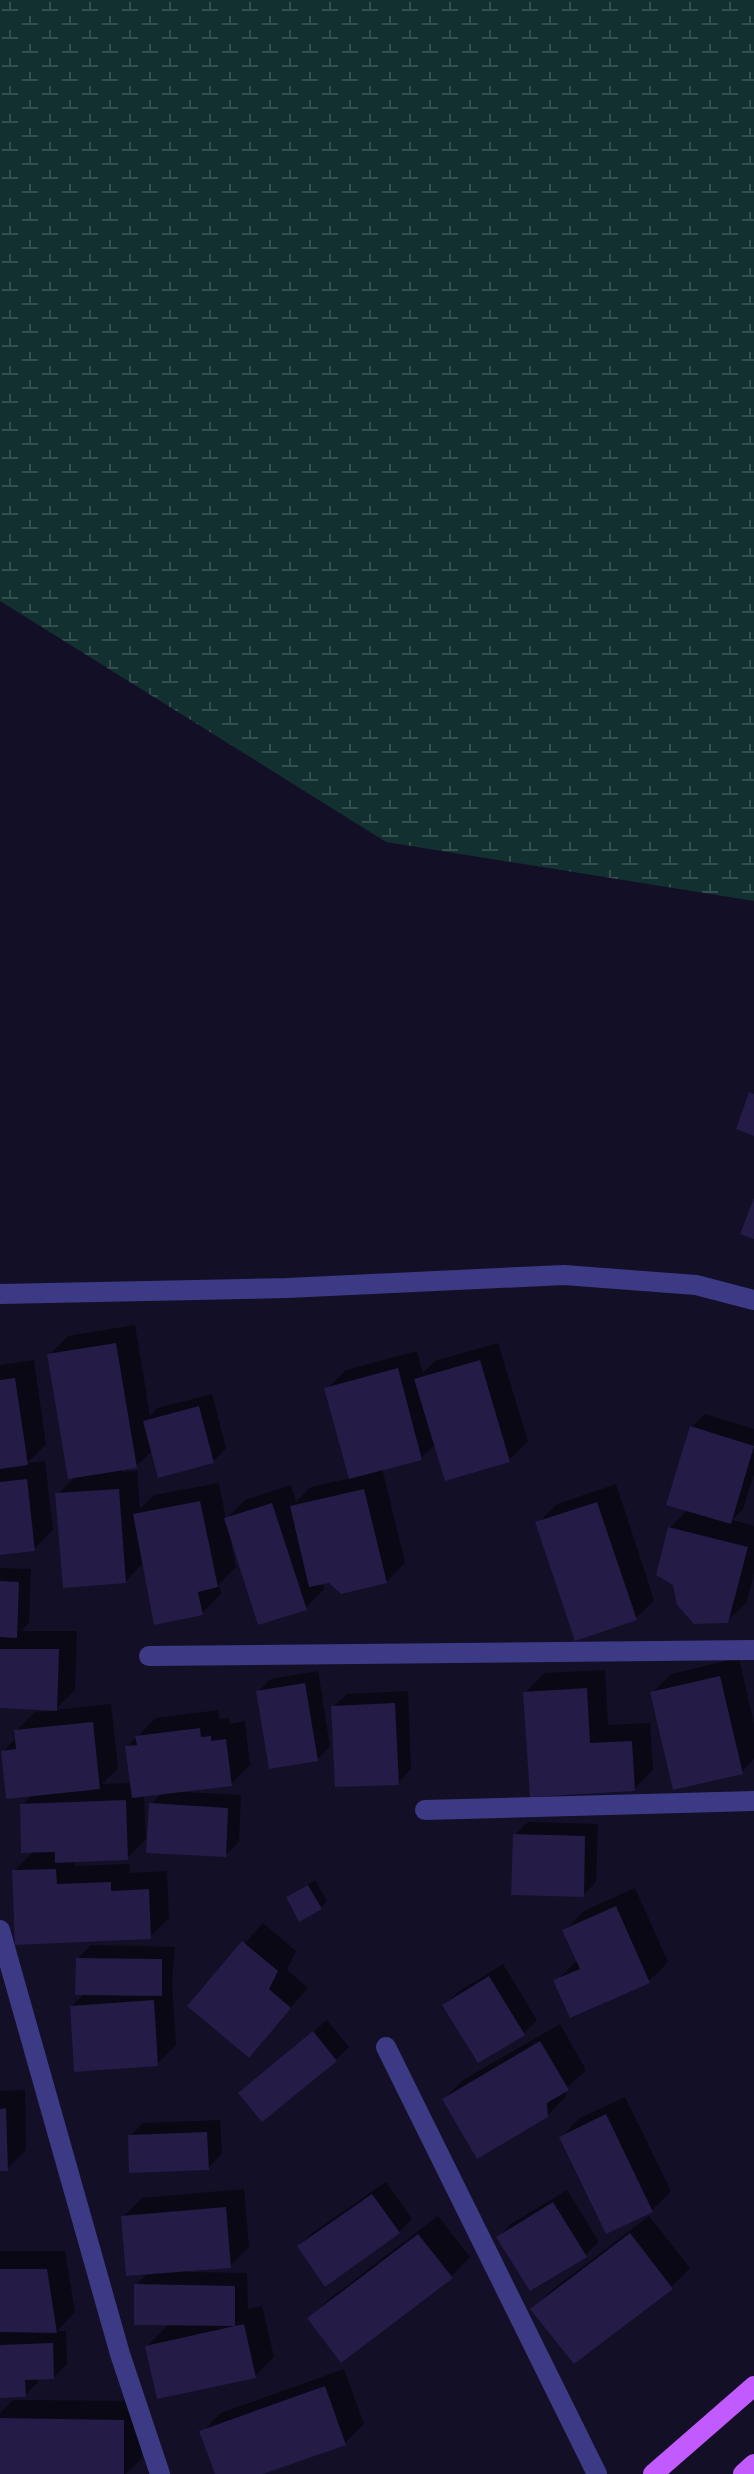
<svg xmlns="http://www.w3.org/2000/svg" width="754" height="2474" font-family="'Golos Text',sans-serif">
<defs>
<pattern id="wetland-marsh" width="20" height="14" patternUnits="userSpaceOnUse" patternTransform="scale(2)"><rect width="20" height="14" fill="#12302f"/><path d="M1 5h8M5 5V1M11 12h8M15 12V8" fill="none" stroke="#344d4e"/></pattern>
</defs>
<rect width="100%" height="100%" fill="#130f26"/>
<path fill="url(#wetland-marsh)" d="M 0,0 L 754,0 L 754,901 L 386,842 L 0,601 Z"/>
<path fill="#0007" d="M 135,1325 L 150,1416 L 158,1408 L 212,1394 L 226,1448 L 213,1461 L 153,1450 L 136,1466 L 122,1469 L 122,1472 L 137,1471 L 140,1509 L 154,1495 L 219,1483 L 226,1519 L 245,1500 L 291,1485 L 296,1502 L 311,1487 L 351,1478 L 327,1389 L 346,1370 L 417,1351 L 423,1373 L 435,1361 L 498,1343 L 528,1441 L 509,1460 L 436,1444 L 421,1458 L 382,1468 L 405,1563 L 386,1582 L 322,1582 L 324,1589 L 306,1608 L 234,1542 L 231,1543 L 236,1567 L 219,1584 L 221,1594 L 202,1613 L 144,1562 L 126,1581 L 58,1494 L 76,1476 L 49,1355 L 68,1336 Z
M 34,1360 L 46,1444 L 27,1463 L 45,1461 L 53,1530 L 34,1549 L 0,1553 L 0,1365 Z
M 705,1414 L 754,1429 L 754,1474 L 743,1509 L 732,1520 L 754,1526 L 754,1573 L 747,1602 L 727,1621 L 670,1528 L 689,1509 L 692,1427 Z
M 616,1484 L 654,1600 L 635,1619 L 538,1523 L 557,1504 Z
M 0,1568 L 31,1569 L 29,1623 L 21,1631 L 77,1631 L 75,1690 L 55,1710 L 111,1704 L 118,1768 L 102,1784 L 132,1783 L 127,1747 L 156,1718 L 218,1710 L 219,1719 L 229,1718 L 230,1724 L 245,1721 L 250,1765 L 231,1784 L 184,1790 L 184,1792 L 241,1795 L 239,1842 L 225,1855 L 151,1804 L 163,1792 L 144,1795 L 146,1839 L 127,1858 L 75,1860 L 75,1866 L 129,1864 L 130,1873 L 167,1871 L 169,1918 L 150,1937 L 14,1871 L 34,1851 L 22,1805 L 33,1794 L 3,1752 L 17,1737 L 16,1731 L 35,1712 L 49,1711 L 49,1708 L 0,1706 Z
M 739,1658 L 754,1724 L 754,1759 L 742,1772 L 652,1693 L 671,1674 Z
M 605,1670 L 608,1725 L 650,1723 L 653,1770 L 634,1789 L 526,1692 L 545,1673 Z
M 318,1671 L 330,1746 L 317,1760 L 258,1692 L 271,1679 Z
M 408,1691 L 411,1769 L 398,1783 L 333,1707 L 347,1694 Z
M 528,1822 L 598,1824 L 596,1882 L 583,1895 L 515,1835 Z
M 315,1880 L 327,1901 L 321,1908 L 288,1898 Z
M 635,1888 L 668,1962 L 649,1981 L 556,1981 L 578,1960 L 565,1930 L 584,1911 Z
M 263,1923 L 296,1951 L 287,1970 L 308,1988 L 249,2055 L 190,2006 Z
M 91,1945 L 175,1947 L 172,1983 L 176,2045 L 157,2064 L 72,2006 L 85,1993 L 78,1958 Z
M 503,1964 L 537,2020 L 524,2033 L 478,2061 L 445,2005 L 458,1992 Z
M 327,2020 L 349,2047 L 336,2060 L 240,2093 Z
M 560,2024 L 586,2070 L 566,2089 L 566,2096 L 547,2116 L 444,2099 L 463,2080 Z
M 25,2090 L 26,2150 L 7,2169 L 0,2169 L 0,2091 Z
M 625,2097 L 671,2191 L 652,2210 L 561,2137 L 580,2118 Z
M 220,2120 L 222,2154 L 208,2168 L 130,2136 L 143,2123 Z
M 386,2182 L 412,2219 L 399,2232 L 299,2246 L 312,2233 Z
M 244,2189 L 249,2247 L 230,2266 L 187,2269 L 188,2272 L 247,2273 L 248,2309 L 262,2306 L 274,2357 L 255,2376 L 147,2346 L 170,2323 L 136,2285 L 148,2273 L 123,2217 L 142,2198 Z
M 567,2190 L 599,2242 L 585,2255 L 498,2237 L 511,2224 Z
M 438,2216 L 470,2257 L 452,2276 L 309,2319 L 328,2300 Z
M 649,2216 L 690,2268 L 671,2287 L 533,2309 L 552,2290 Z
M 0,2251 L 65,2251 L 75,2312 L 57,2331 L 66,2331 L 67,2364 L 54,2377 L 38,2378 L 38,2382 L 25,2395 L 0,2396 Z
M 344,2369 L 364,2424 L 345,2443 L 257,2474 L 217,2474 L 202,2432 L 221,2413 Z
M 13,2400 L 142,2401 L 142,2458 L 126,2474 L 0,2474 L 0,2413 Z"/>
<path fill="#241b47" d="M 749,1092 L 754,1094 L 754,1136 L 736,1129 Z
M 754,1198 L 754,1239 L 740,1234 Z
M 116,1343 L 137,1468 L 68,1479 L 47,1354 Z
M 480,1360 L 510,1462 L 445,1481 L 414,1379 Z
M 398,1368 L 422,1460 L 349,1479 L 324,1388 Z
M 15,1378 L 28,1465 L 0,1469 L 0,1380 Z
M 199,1406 L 214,1463 L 158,1478 L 143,1421 Z
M 690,1426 L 754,1446 L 731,1524 L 666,1505 Z
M 27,1479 L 35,1551 L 0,1555 L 0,1482 Z
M 119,1489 L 126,1583 L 63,1588 L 55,1493 Z
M 364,1489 L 387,1583 L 341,1594 L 329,1583 L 309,1587 L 290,1506 Z
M 200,1501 L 218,1587 L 198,1592 L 203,1615 L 154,1625 L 133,1514 Z
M 597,1502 L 637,1620 L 575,1641 L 535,1522 Z
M 272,1503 L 307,1610 L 258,1625 L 224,1518 Z
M 668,1527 L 748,1547 L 728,1623 L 694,1624 L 677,1605 L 673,1585 L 656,1575 Z
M 0,1581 L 19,1582 L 17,1638 L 0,1637 Z
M 0,1649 L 59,1649 L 57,1711 L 0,1708 Z
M 720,1676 L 743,1774 L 673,1790 L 650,1692 Z
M 305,1683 L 318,1761 L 269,1769 L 256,1691 Z
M 587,1688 L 590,1743 L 632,1741 L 635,1791 L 530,1797 L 523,1692 Z
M 395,1703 L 399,1785 L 335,1787 L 331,1706 Z
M 93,1722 L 100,1789 L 6,1799 L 1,1751 L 16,1749 L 14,1730 Z
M 200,1728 L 201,1737 L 211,1736 L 211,1741 L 226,1739 L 232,1786 L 132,1798 L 125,1746 L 137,1745 L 135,1736 Z
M 126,1800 L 128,1860 L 55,1863 L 55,1852 L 21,1853 L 20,1804 Z
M 149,1803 L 228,1808 L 226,1857 L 146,1853 Z
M 513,1834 L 585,1836 L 584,1897 L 511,1895 Z
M 56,1869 L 57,1884 L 111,1882 L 111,1891 L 149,1889 L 151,1939 L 15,1945 L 12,1870 Z
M 308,1885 L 322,1909 L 299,1922 L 286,1897 Z
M 616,1906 L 650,1983 L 570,2018 L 553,1980 L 580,1969 L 562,1930 Z
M 242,1941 L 278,1971 L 269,1989 L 291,2008 L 249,2058 L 187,2006 Z
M 76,1958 L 162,1959 L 162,1996 L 75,1995 Z
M 489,1976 L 525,2035 L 478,2063 L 442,2005 Z
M 154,2000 L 158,2066 L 74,2072 L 70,2006 Z
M 313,2031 L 337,2061 L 262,2122 L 238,2093 Z
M 540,2041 L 569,2090 L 547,2103 L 548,2117 L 477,2159 L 442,2099 Z
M 6,2108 L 8,2171 L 0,2171 L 0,2109 Z
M 606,2114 L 653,2212 L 606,2234 L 559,2137 Z
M 207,2132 L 209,2170 L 129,2173 L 128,2135 Z
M 372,2194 L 400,2233 L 325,2287 L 297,2246 Z
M 553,2202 L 587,2257 L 530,2291 L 496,2237 Z
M 226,2207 L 231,2268 L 126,2276 L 121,2216 Z
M 630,2233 L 673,2289 L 574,2364 L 530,2309 Z
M 418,2234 L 453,2278 L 341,2363 L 307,2318 Z
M 0,2269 L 47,2269 L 57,2333 L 0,2332 Z
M 134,2284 L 235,2286 L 235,2326 L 244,2324 L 256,2378 L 157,2399 L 145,2346 L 235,2326 L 134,2325 Z
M 53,2343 L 54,2379 L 25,2380 L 26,2397 L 0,2398 L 0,2345 Z
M 325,2386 L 346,2445 L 263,2474 L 215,2474 L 199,2431 Z
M 0,2418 L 124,2420 L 124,2474 L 0,2474 Z"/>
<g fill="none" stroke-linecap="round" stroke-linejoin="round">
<path stroke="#3d3a85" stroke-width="20" d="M 0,1294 L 287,1288 L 564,1275 L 696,1285 L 754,1300
M 149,1656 L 754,1650
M 425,1810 L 754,1801
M 0,1930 L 120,2354 L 160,2474
M 386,2047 L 597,2474"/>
<path stroke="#c25bff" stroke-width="20" d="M 653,2474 L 754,2386
M 743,2474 L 754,2464"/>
</g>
</svg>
